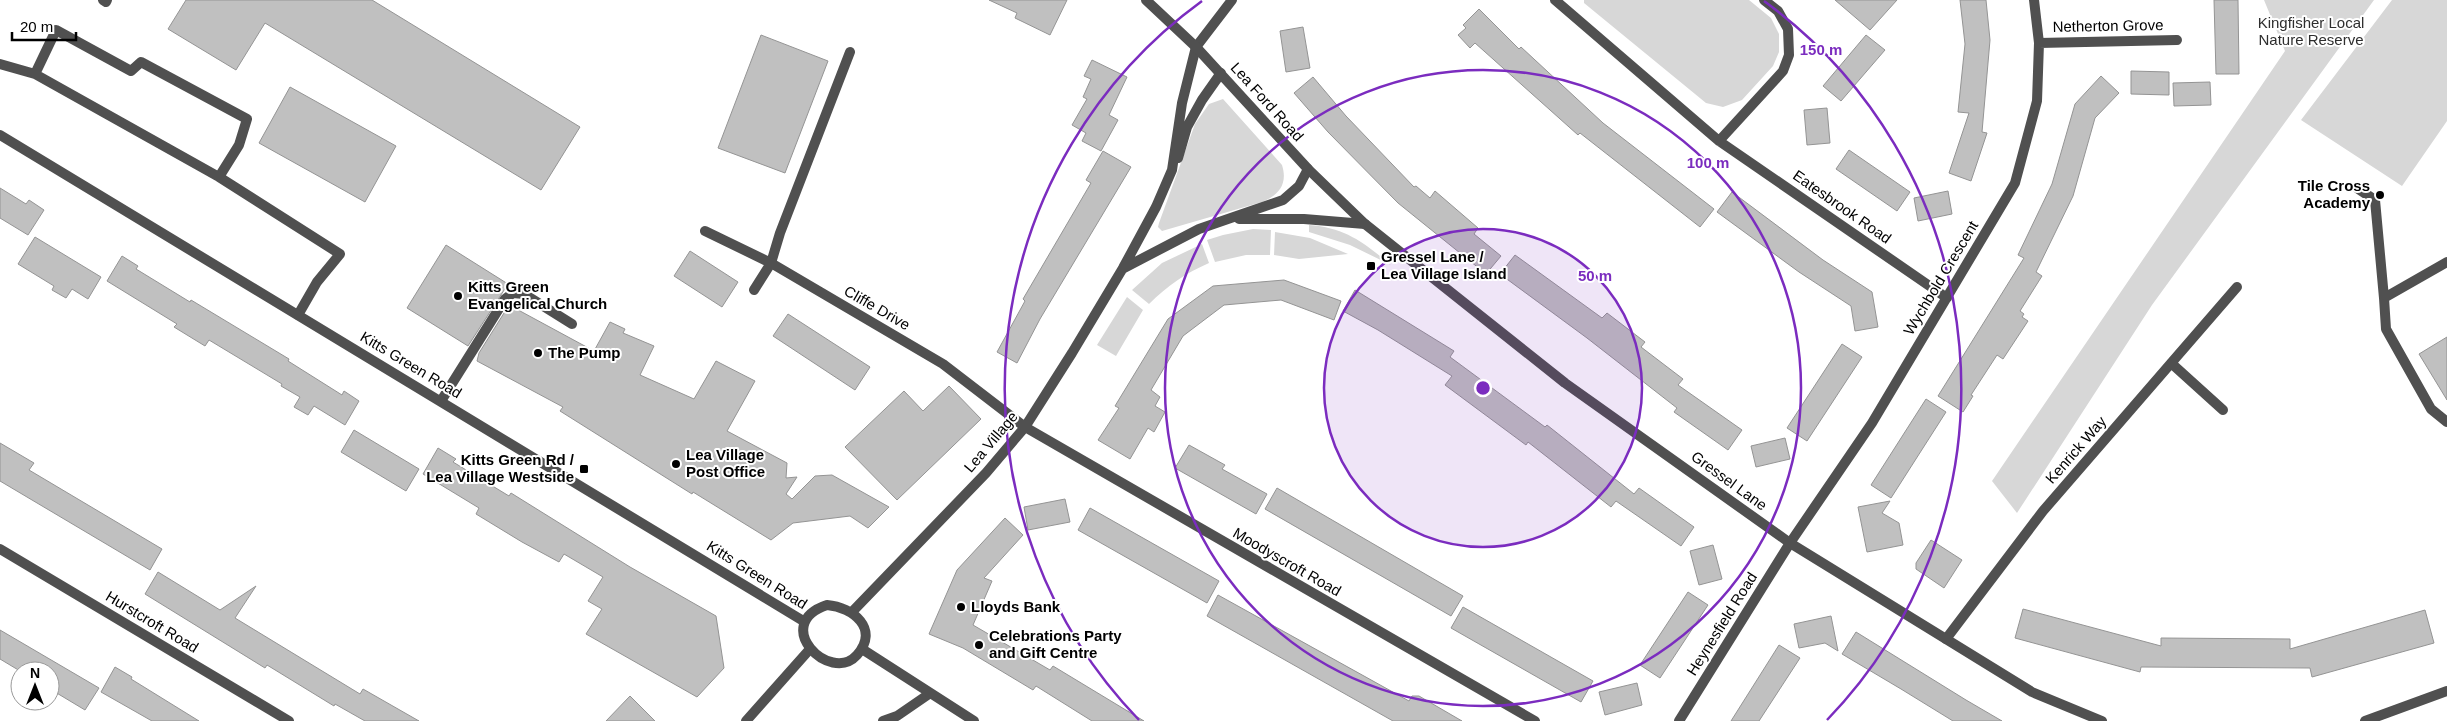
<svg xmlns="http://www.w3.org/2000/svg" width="2447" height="721" font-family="Arial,sans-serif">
<rect width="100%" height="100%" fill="#fff"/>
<path fill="#d7d7d7" d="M 1584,0 L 1749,0 L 1771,18 L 1779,34 L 1779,52 L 1773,66 L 1742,100 L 1723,107 L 1706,103 L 1584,3 Z
M 2264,0 L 2374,0 L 2152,305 L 2017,513 L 1992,481 L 2285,51 Z
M 2392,0 L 2447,0 L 2447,121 L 2402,186 L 2301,120 Z
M 1223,99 L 1282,165 C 1288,184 1279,195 1262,202 L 1162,231 L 1158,227 L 1159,223 L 1195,124 L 1209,104 Z
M 1309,225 C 1346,228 1363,242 1391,265 L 1350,245 L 1309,232 Z
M 1253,229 L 1271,230 L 1270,255 L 1246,255 L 1215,262 L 1207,240 L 1223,235 Z
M 1275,232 L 1310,238 L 1348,254 L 1299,259 L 1274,255 Z
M 1202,244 L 1209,263 C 1186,273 1167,286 1149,304 L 1132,290 L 1162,263 Z
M 1127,297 L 1143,310 L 1116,356 L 1097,345 Z"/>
<path fill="#c0c0c0" stroke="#949494" d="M 186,0 L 372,0 L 580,127 L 541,190 L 265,23 L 236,70 L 168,29 Z
M 989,0 L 1067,0 L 1050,35 L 1015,18 L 1017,13 Z
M 1835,0 L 1897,0 L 1870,30 Z
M 1960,0 L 1986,0 L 1990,40 L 1982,132 L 1987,133 L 1971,181 L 1949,173 L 1969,113 L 1958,112 L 1965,44 Z
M 2214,0 L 2238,0 L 2239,74 L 2216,74 Z
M 1479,9 L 1519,49 L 1521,47 L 1603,123 L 1714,209 L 1700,227 L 1580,133 L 1578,135 L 1475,43 L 1470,48 L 1458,35 L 1466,28 L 1463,25 Z
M 1303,27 L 1310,68 L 1286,72 L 1280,31 Z
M 761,35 L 828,61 L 785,173 L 718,148 Z
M 1866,35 L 1885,50 L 1841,101 L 1823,86 Z
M 1092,60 L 1127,77 L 1109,115 L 1118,120 L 1101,151 L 1082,141 L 1086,133 L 1072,125 L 1087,99 L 1083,97 L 1091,79 L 1084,76 Z
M 2131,71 L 2169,72 L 2169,95 L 2131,94 Z
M 2101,76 L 2119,93 L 2095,118 L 2073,196 L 2036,272 L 2042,276 L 2020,311 L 2024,314 L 2022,317 L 2028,321 L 2003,359 L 1997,355 L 1971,395 L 1973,396 L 1963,412 L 1938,396 L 2024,258 L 2018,255 L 2052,184 L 2075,104 Z
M 1313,77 L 1346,116 L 1414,187 L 1416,186 L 1430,198 L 1435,191 L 1478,228 L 1474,234 L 1501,256 L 1486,274 L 1398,203 L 1328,132 L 1294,93 Z
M 2210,82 L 2211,105 L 2174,106 L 2173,83 Z
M 290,87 L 396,146 L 365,202 L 259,143 Z
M 1827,108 L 1830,143 L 1807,145 L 1804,110 Z
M 1849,150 L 1910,192 L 1897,211 L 1836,169 Z
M 1103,151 L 1131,167 L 1040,319 L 1017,363 L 997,352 L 1025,301 L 1023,299 L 1091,183 L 1086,180 Z
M 0,188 L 26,204 L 29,200 L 44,210 L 28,235 L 0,218 Z
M 1948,191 L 1952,214 L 1918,221 L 1914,198 Z
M 1732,192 L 1823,260 L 1872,292 L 1878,327 L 1855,331 L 1851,306 L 1799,272 L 1717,212 Z
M 35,237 L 101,277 L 88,299 L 72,289 L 66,298 L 52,290 L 54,286 L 18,264 Z
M 446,245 L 508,284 L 468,346 L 407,308 Z
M 690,251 L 738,282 L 722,307 L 674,276 Z
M 1515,255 L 1602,318 L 1607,313 L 1645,342 L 1641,347 L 1683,379 L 1678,385 L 1742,430 L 1728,450 L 1674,412 L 1677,408 L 1587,338 L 1500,274 Z
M 122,256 L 138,266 L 136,269 L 190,302 L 191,300 L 289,359 L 288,361 L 342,395 L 344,391 L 359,401 L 345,425 L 314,406 L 308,415 L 294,407 L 300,397 L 281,386 L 282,384 L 209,340 L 205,346 L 174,327 L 177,324 L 107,281 Z
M 1284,280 L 1341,301 L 1334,320 L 1281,300 L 1224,305 L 1183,336 L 1151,390 L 1160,397 L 1155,406 L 1165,412 L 1154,432 L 1148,428 L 1130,459 L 1098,440 L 1119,408 L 1115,406 L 1168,319 L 1213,286 Z
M 1355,290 L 1454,351 L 1450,357 L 1545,427 L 1547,425 L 1634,494 L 1639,488 L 1694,527 L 1681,546 L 1616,501 L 1611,507 L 1528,442 L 1526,445 L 1445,385 L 1452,376 L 1378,330 L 1343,311 Z
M 509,305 L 594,351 L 610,322 L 625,329 L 623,333 L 654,346 L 640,375 L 694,399 L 716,361 L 755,381 L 727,431 L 787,463 L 786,478 L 797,477 L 786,494 L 792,499 L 815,476 L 832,475 L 889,507 L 868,528 L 850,516 L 793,523 L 771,540 L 693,492 L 692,494 L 560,411 L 563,407 L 477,361 L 479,353 Z
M 788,314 L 870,367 L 855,390 L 773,336 Z
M 2447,337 L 2447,400 L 2419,354 Z
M 1842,344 L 1862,357 L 1807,441 L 1787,428 Z
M 949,386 L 981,419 L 897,500 L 845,447 L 904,391 L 923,411 Z
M 1926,399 L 1946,412 L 1891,498 L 1871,485 Z
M 354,430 L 419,469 L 406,491 L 341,452 Z
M 1785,438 L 1790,459 L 1756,467 L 1751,446 Z
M 0,443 L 34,463 L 29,470 L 162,549 L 150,570 L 0,481 Z
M 1189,445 L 1225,465 L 1222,469 L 1267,494 L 1256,514 L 1175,468 Z
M 438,448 L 456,459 L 453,462 L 509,496 L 511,493 L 630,567 L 716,616 L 724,668 L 697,697 L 586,634 L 602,609 L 588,601 L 603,577 L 564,554 L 559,562 L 522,542 L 476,514 L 479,508 L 423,474 Z
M 1277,488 L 1463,596 L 1451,616 L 1265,509 Z
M 1065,499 L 1070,522 L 1028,530 L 1024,507 Z
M 1890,501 L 1882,513 L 1899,523 L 1903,545 L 1867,552 L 1858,507 Z
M 1090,508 L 1219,581 L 1207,603 L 1078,530 Z
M 1005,518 L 1023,535 L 984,578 L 992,581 L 973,625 L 1050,670 L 1053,666 L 1144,721 L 1092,721 L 1036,686 L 1033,690 L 963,648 L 929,634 L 957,570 Z
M 1931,540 L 1962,560 L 1944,588 L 1916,569 L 1916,563 Z
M 1713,545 L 1722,579 L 1699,585 L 1690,551 Z
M 158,572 L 220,610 L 256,586 L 235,618 L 360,694 L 363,689 L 419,721 L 365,721 L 335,704 L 334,706 L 267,665 L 265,668 L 145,594 Z
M 1688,592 L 1708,605 L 1660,678 L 1640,665 Z
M 1218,595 L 1409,701 L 1412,696 L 1419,696 L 1462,721 L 1393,721 L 1207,616 Z
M 1463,607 L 1593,681 L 1581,702 L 1451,628 Z
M 2023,609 L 2161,646 L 2161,638 L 2290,639 L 2290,649 L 2425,610 L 2434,643 L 2312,677 L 2310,668 L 2141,667 L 2140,672 L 2015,638 Z
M 1831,616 L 1838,651 L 1825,643 L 1799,648 L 1794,624 Z
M 0,630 L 99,688 L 85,710 L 50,689 L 50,671 L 20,671 L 0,659 Z
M 1856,632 L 1966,700 L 2002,721 L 1953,721 L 1901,689 L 1842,654 Z
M 1779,645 L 1800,658 L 1759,721 L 1731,721 Z
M 115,667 L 132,677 L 131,679 L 199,721 L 152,721 L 101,692 Z
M 1637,683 L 1642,705 L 1605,715 L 1599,692 Z
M 630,696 L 655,721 L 606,721 Z"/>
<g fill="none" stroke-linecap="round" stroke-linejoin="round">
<path stroke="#505050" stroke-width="10" d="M 103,0 L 106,2 L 107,0
M 0,64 L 35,74 L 219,177 L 340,254 L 317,282 L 298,315
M 35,74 L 56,30 L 131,71 L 141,62 L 247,119 L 239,145 L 219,177
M 2357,188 L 2375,200 L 2384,298
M 2447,262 L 2384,298 L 2386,329 L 2431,409 L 2447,422
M 771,263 L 780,233 L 850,52
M 441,401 L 505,299 L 513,293 L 524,294 L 572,324
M 883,721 L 897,716 L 929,694"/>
<path stroke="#505050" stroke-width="10" d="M 1555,0 L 1719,141 L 1947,298
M 2039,43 L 2177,40
M 1719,141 L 1783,71 L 1789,55 L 1788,29 L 1778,11 L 1764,0
M 1178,158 L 1187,127 L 1202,100 L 1221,73
M 1239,219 L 1304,219 L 1365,224
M 705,231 L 771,263 L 943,364 L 1025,427 L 1535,721
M 1124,268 L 1199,229 L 1283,200 L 1299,186 L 1308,169
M 754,290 L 771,263
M 2171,363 L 2223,410
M 0,549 L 289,721
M 852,612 L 986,473 L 1025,427 L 1072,353 L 1123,268 L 1156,207 L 1172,170 L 1182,103 L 1196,47 L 1232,0
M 1946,639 L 2043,511 L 2237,287
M 746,721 L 810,649
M 1679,721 L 1790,543 L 1872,423 L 2015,183 L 2037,101 L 2039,43 L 2034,0"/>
<path stroke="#505050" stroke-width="10" d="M 1146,0 L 1196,47 L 1308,169 L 1365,224 L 1565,383 L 1790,543 L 2032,692 L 2102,721
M 0,135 L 805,622
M 827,605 C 853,607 880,629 857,655 C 830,685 770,624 827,605 Z
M 862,649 L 974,721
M 2365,721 L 2447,691"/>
</g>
<circle cx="1483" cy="388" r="159" fill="#7b2cbf" fill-opacity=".12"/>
<g fill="none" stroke="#7b2cbf" stroke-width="2.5">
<circle cx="1483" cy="388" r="159"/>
<circle cx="1483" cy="388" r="318"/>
<path d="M1139 720A478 478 0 0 1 1202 1M1764 1A478 478 0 0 1 1827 720"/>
</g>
<g fill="#000" stroke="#fff" stroke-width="2">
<circle cx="2380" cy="195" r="5"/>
<rect x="1366" y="261" width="10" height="10" rx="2.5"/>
<circle cx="458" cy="296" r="5"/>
<circle cx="538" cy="353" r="5"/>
<circle cx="676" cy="464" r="5"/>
<rect x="579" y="464" width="10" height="10" rx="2.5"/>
<circle cx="961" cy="607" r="5"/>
<circle cx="979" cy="645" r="5"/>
</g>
<g text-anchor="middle" stroke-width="4" stroke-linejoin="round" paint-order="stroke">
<g font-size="15" fill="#2e2e2e" stroke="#fff">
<text x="2311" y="28">Kingfisher Local<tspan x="2311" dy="17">Nature Reserve</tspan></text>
</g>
<g font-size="15" fill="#000" stroke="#fff">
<text transform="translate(2108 26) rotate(-1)" y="5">Netherton Grove</text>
<text transform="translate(1267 102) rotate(48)" y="5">Lea Ford Road</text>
<text transform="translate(1842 207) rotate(35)" y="5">Eatesbrook Road</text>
<text transform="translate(1941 278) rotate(-59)" y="5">Wychbold Crescent</text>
<text transform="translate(877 308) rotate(30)" y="5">Cliffe Drive</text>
<text transform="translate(411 365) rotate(31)" y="5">Kitts Green Road</text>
<text transform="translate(991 442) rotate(-50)" y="5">Lea Village</text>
<text transform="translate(2076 450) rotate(-49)" y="5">Kenrick Way</text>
<text transform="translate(1729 481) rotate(36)" y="5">Gressel Lane</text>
<text transform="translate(1287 562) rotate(30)" y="5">Moodyscroft Road</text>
<text transform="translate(757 575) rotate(32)" y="5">Kitts Green Road</text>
<text transform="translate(152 622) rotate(31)" y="5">Hurstcroft Road</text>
<text transform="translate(1722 624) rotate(-58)" y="5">Heynesfield Road</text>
</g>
<g font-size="15" font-weight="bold" fill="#000" stroke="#fff" text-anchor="start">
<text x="2370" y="191" text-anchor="end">Tile Cross<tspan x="2370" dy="17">Academy</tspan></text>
<text x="1381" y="262">Gressel Lane /<tspan x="1381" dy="17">Lea Village Island</tspan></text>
<text x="468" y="292">Kitts Green<tspan x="468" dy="17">Evangelical Church</tspan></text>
<text x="548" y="358">The Pump</text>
<text x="686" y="460">Lea Village<tspan x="686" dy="17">Post Office</tspan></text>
<text x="574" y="465" text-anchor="end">Kitts Green Rd /<tspan x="574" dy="17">Lea Village Westside</tspan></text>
<text x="971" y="612">Lloyds Bank</text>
<text x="989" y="641">Celebrations Party<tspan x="989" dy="17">and Gift Centre</tspan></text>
</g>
</g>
<circle cx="1483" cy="388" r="8" fill="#7b2cbf" stroke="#fff" stroke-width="2.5"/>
<g font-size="15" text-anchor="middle" font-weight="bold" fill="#7b2cbf" stroke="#fff" stroke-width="4" stroke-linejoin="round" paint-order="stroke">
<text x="1821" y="55">150 m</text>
<text x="1708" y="168">100 m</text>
<text x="1595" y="281">50 m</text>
</g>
<g transform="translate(35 686)"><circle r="24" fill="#ffffff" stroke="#999999"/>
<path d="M0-4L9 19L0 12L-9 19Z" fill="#000000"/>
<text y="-8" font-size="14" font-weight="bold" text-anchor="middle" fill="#000000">N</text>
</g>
<path d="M12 32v8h64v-8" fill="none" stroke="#000000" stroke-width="2.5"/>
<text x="20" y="32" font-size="15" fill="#000000" stroke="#ffffff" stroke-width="4" paint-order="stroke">20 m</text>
</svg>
